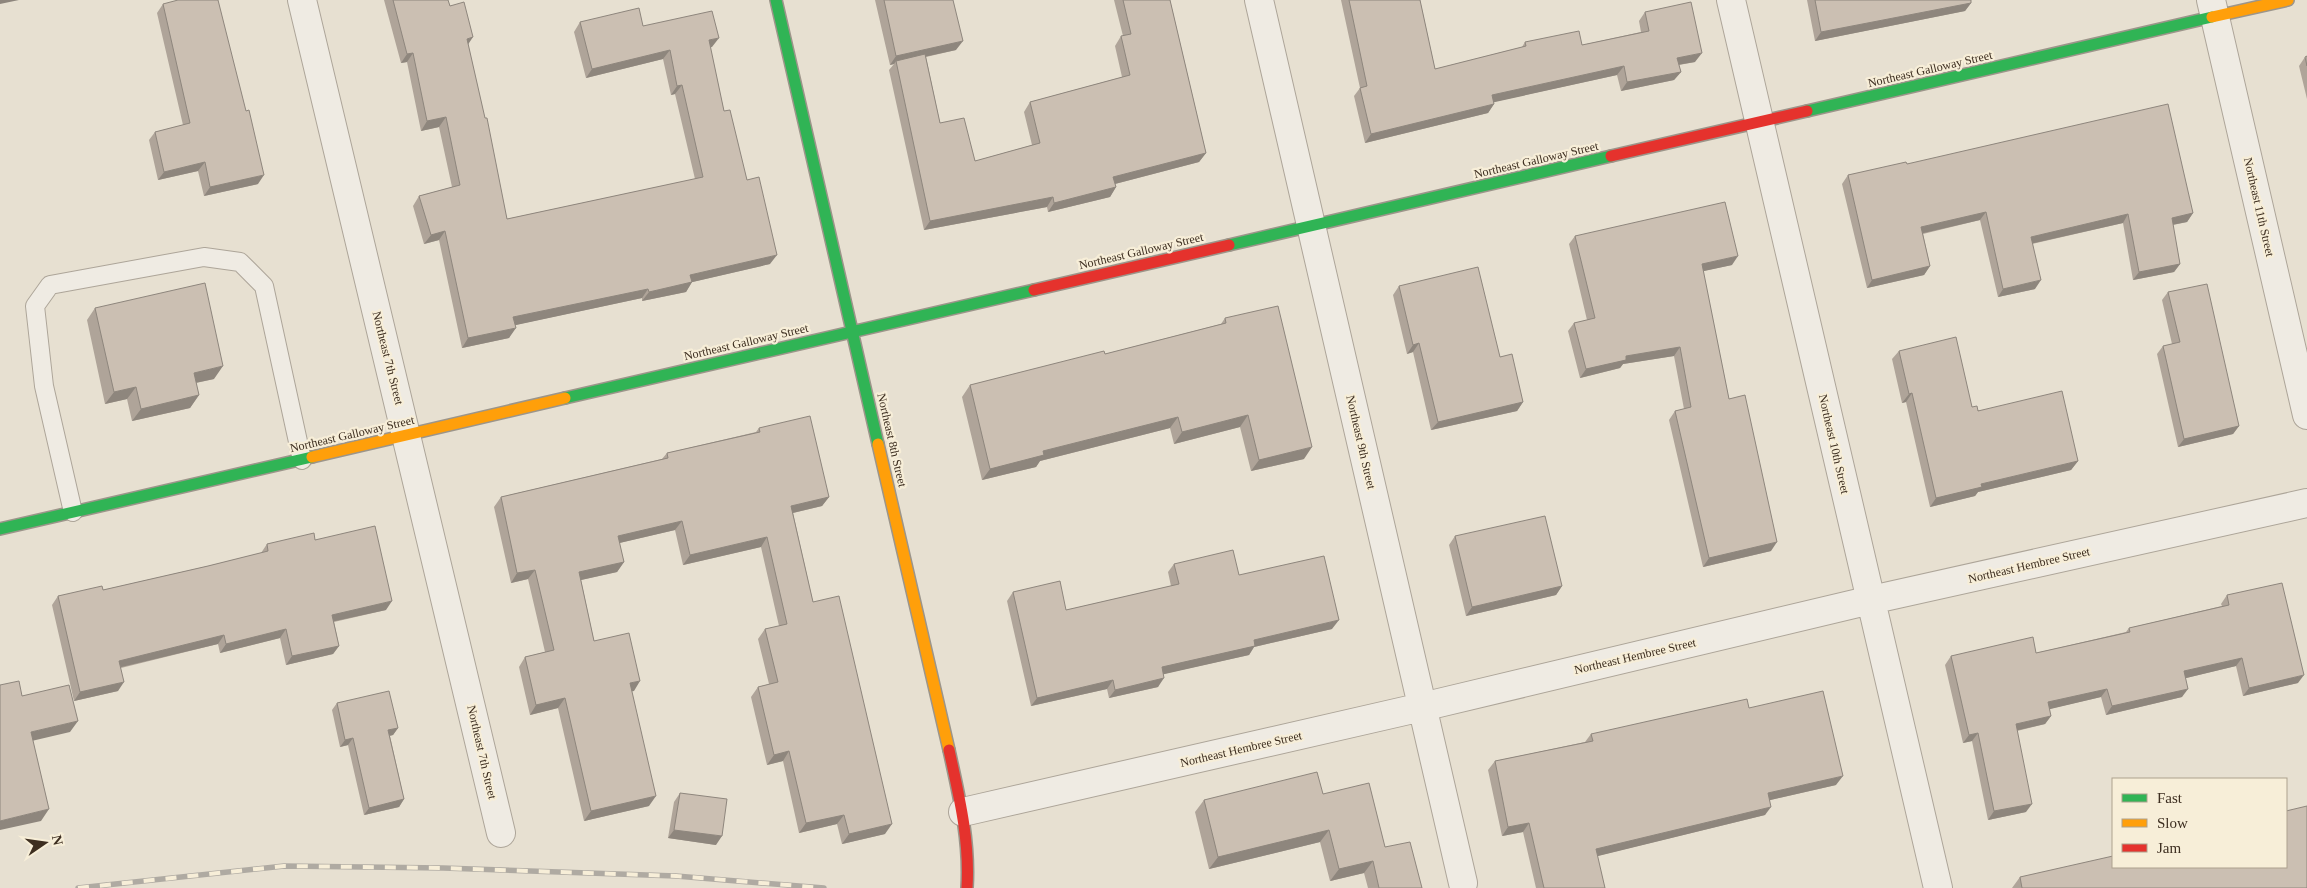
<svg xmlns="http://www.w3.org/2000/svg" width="2307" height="888" font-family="Georgia,serif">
<rect width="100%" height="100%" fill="#e7e0d1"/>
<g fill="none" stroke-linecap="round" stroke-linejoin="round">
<g stroke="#ada599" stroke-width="20">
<path id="lane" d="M 73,512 L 44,386 L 35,306 L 50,285 L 204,257 L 240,262 L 264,286 L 302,460"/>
</g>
<g stroke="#ada599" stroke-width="30">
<path id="street" d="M 302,0 L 501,833
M 1259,0 L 1463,883
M 1731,0 L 1938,888
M 2211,0 L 2307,415
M 963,812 L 1422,707 L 1871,600 L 2307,503"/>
</g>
<g stroke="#9c958a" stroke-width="14">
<path id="fast" d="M 776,0 L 878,444
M 1807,111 L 2212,17
M 1229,245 L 1611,156
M 565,398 L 1034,290
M 0,529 L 312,457"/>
</g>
<g stroke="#9c958a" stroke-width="14">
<path id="slow" d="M 2212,17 L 2288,0
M 878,444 L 949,750
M 312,457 L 565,398"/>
</g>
<g stroke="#9c958a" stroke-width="14">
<path id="jam" d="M 1611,156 L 1807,111
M 1034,290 L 1229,245
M 949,750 C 959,796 970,840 967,888"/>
</g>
<use href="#lane" stroke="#efebe3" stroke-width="18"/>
<use href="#street" stroke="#efebe3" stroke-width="28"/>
<use href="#fast" stroke="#30b455" stroke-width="11"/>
<use href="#slow" stroke="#ff9f0a" stroke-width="11"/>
<use href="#jam" stroke="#e5322d" stroke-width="11"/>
<g stroke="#afaaa2" stroke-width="5.5">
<path id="rail" d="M 78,888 L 284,866 L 443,868 L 676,876 L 824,888"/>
</g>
<use href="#rail" stroke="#f7eed8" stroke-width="4" stroke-dasharray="11" stroke-linecap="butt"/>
</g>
<path fill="#afa499" d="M 384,0 L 448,0 L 450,6 L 468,44 L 507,219 L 695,179 L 675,94 L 671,95 L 663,59 L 586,78 L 574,32 L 580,22 L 643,26 L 712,47 L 710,47 L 724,111 L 747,180 L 770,264 L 692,282 L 686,292 L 642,301 L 642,298 L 515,325 L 509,338 L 462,348 L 439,240 L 424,244 L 413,206 L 419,196 L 452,187 L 439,127 L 421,131 L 407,62 L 401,63 Z
M 875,0 L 953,0 L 956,50 L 926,57 L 940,123 L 975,161 L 1032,145 L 1024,112 L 1030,102 L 1122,77 L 1115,46 L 1121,36 L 1123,36 L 1114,0 L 1170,0 L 1206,153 L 1199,162 L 1115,184 L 1116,187 L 1110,197 L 1048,212 L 1047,207 L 924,230 L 889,70 L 894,64 L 890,65 Z
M 1341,0 L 1420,0 L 1435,69 L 1522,47 L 1525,42 L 1582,45 L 1641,32 L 1639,21 L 1645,12 L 1695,62 L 1679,65 L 1681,72 L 1674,80 L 1621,91 L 1617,75 L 1493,102 L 1494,104 L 1488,113 L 1365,143 L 1354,96 L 1360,88 Z
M 1807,0 L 1971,0 L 1971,3 L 1965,11 L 1815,41 Z
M 163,4 L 258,184 L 204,196 L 198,171 L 158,180 L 149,140 L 155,132 L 183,125 L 157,13 Z
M 2307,56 L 2307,99 L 2299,66 L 2305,57 Z
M 1907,164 L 2193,213 L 2187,222 L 2173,225 L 2180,264 L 2174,272 L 2133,280 L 2123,223 L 2032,244 L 2035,289 L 1998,297 L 1980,220 L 1923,234 L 1930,266 L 1924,275 L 1867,288 L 1842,184 L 1848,175 Z
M 1575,236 L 1732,265 L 1703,271 L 1729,399 L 1771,551 L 1703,567 L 1669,420 L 1675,411 L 1684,409 L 1674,356 L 1623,364 L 1620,368 L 1580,378 L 1568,331 L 1574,323 L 1587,320 L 1569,244 Z
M 1399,286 L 1500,357 L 1523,402 L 1517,411 L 1431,430 L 1413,352 L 1407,354 L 1393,295 Z
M 2168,292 L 2239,426 L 2233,434 L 2178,447 L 2157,354 L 2163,346 L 2172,344 L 2162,300 Z
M 95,308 L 214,379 L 196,383 L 199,395 L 190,408 L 132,421 L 127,399 L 105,404 L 87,320 Z
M 1225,318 L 1304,459 L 1251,471 L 1240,427 L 1174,444 L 1170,428 L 1040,461 L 1036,467 L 982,480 L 962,397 L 970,385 L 1105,354 L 1221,324 Z
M 1899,351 L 1972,407 L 2078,461 L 2071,470 L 1978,492 L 1975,496 L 1930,507 L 1906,402 L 1902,403 L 1892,359 Z
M 759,428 L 829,497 L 822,506 L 793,513 L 813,602 L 885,834 L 842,844 L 837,824 L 799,833 L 783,761 L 767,765 L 751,697 L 758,687 L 769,684 L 758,639 L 765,629 L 779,626 L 761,547 L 683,565 L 675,530 L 619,543 L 624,562 L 617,572 L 581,580 L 594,641 L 634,691 L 631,691 L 649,806 L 584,821 L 558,708 L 530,715 L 519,667 L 525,657 L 545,652 L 528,579 L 511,583 L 494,507 L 501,497 L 662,459 L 667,453 L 756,432 Z
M 1455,536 L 1562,586 L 1556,595 L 1466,616 L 1449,545 Z
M 315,540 L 386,610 L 334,622 L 339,646 L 333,654 L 286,665 L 280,638 L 220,653 L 218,644 L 121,668 L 118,691 L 74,701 L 52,605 L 58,596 L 103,590 L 208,566 L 261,553 L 267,544 Z
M 1174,564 L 1239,575 L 1332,629 L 1254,647 L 1249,655 L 1163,674 L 1158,687 L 1109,698 L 1107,689 L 1031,706 L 1007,601 L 1013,592 L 1066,610 L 1171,586 L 1168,572 Z
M 2227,595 L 2298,683 L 2243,696 L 2236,666 L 2186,678 L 2182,697 L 2106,715 L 2101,697 L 2049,709 L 2051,716 L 2045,724 L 2017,731 L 2026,812 L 1988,820 L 1972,741 L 1963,743 L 1945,665 L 1951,656 L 2036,653 L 2126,632 L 2129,628 L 2222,606 L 2221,604 Z
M 337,703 L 398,728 L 393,735 L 390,736 L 404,799 L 399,807 L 364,815 L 348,745 L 340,747 L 332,710 Z
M 1749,708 L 1836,785 L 1770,800 L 1765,815 L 1597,856 L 1605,888 L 1536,888 L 1523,832 L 1502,836 L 1488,770 L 1495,761 L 1585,742 L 1591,734 Z
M 680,793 L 716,845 L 668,838 L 674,802 Z
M 1323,794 L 1385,847 L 1422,888 L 1368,888 L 1364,873 L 1330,881 L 1320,842 L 1209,869 L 1195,812 L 1204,800 Z
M 2113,867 L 2307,888 L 2012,888 L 2020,877 Z"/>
<path fill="#8e867d" d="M 0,0 L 19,0 L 0,4 Z
M 1971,3 L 1965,11 L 1815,41 L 1821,32 Z
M 473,37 L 467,46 L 467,39 Z
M 719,38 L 712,47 L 702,49 L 709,40 Z
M 963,41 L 956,50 L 896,63 L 896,61 L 894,64 L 890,65 L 896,56 Z
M 670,50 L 663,59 L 586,78 L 592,69 Z
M 413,53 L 407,62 L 401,63 L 407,54 Z
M 1702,53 L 1695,62 L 1671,66 L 1677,58 Z
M 1624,66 L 1617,75 L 1486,104 L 1492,95 Z
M 1681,72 L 1674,80 L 1621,91 L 1627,82 Z
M 682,85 L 675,94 L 671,95 L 677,86 Z
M 1494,104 L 1488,113 L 1365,143 L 1371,134 Z
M 446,117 L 439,127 L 421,131 L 427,121 Z
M 1206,153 L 1199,162 L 1107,186 L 1113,177 Z
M 205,162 L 198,171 L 158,180 L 164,172 Z
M 264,175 L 258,184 L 204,196 L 210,187 Z
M 1116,187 L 1110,197 L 1048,212 L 1054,203 Z
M 1053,197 L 1047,207 L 924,230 L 930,221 Z
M 1986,212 L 1980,220 L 1915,235 L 1921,227 Z
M 2193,213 L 2187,222 L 2166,226 L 2172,218 Z
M 2128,214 L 2123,223 L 2025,245 L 2031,237 Z
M 445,231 L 439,240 L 424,244 L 431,235 Z
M 777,255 L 770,264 L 684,284 L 690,275 Z
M 1738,256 L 1732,265 L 1695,273 L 1702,264 Z
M 2180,264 L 2174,272 L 2133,280 L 2139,272 Z
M 1930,266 L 1924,275 L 1867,288 L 1872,280 Z
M 2041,280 L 2035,289 L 1998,297 L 2003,289 Z
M 692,282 L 686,292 L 642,301 L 649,292 Z
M 648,289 L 642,298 L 507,327 L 513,317 Z
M 516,328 L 509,338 L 462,348 L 468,338 Z
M 1419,343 L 1413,352 L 1407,354 L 1413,345 Z
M 1680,347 L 1674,356 L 1623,364 L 1620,368 L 1580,378 L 1586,369 L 1626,356 Z
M 223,366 L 214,379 L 185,385 L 194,373 Z
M 136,387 L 127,399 L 105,404 L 114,392 Z
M 1912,393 L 1906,402 L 1902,403 L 1909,394 Z
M 199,395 L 190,408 L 132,421 L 141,409 Z
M 1523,402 L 1517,411 L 1431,430 L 1438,422 Z
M 1248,415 L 1240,427 L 1174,444 L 1182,432 Z
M 1178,417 L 1170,428 L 1040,461 L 1036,467 L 982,480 L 990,469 L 1043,451 Z
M 2239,426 L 2233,434 L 2178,447 L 2184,439 Z
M 1312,447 L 1304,459 L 1251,471 L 1259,460 Z
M 2078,461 L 2071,470 L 1978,492 L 1975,496 L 1930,507 L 1936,498 L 1981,484 Z
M 829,497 L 822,506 L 784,515 L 791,506 Z
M 682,521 L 675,530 L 611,545 L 618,536 Z
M 767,537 L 761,547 L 683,565 L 690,555 Z
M 1777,542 L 1771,551 L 1703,567 L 1709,558 Z
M 624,562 L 617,572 L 572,582 L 579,572 Z
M 535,570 L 528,579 L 511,583 L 517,573 Z
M 1562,586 L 1556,595 L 1466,616 L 1472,607 Z
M 392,601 L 386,610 L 326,623 L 332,615 Z
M 1339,620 L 1332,629 L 1254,647 L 1249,655 L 1156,676 L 1162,667 L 1254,640 Z
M 286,629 L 280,638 L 220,653 L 226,644 Z
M 224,635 L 218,644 L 113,669 L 119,661 Z
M 339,646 L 333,654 L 286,665 L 292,656 Z
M 2242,658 L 2236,666 L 2178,680 L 2184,671 Z
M 2304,675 L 2298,683 L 2243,696 L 2249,688 Z
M 1164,678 L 1158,687 L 1109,698 L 1115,690 Z
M 1113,680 L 1107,689 L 1031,706 L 1037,698 Z
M 640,681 L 634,691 L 623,693 L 630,683 Z
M 124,682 L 118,691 L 74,701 L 80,692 Z
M 2107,689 L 2101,697 L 2042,711 L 2048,702 Z
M 2188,689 L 2182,697 L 2106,715 L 2112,706 Z
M 565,698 L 558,708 L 530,715 L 536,705 Z
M 2051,716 L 2045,724 L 2010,732 L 2016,724 Z
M 78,721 L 70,732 L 23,743 L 31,732 Z
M 398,728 L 393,735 L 383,737 L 388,730 Z
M 1978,733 L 1972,741 L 1963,743 L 1969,735 Z
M 353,738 L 348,745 L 340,747 L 345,740 Z
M 789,751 L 783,761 L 767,765 L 774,755 Z
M 1843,776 L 1836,785 L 1762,802 L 1768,793 Z
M 656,796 L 649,806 L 584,821 L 591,811 Z
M 404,799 L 399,807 L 364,815 L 369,808 Z
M 2032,804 L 2026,812 L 1988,820 L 1994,811 Z
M 1771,807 L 1765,815 L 1590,858 L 1596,849 Z
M 49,809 L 41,821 L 0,830 L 0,821 Z
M 844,815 L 837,824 L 799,833 L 806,823 Z
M 1529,823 L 1523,832 L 1502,836 L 1508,827 Z
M 892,824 L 885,834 L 842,844 L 849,834 Z
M 674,830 L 722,836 L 716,845 L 668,838 Z
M 1329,830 L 1320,842 L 1209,869 L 1218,857 Z
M 1373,861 L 1364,873 L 1330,881 L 1339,869 Z"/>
<path fill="#cbbfb2" stroke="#8e867d" d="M 178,0 L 218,0 L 246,111 L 249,110 L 264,175 L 210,187 L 205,162 L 164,172 L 155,132 L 190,123 L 163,4 Z
M 393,0 L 448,0 L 450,6 L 464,2 L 473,37 L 467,39 L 485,118 L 487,118 L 507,219 L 703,177 L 682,85 L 677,86 L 670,50 L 592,69 L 580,22 L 639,8 L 643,26 L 712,11 L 719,38 L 709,40 L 724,111 L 730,110 L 747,180 L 759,177 L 777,255 L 690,275 L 692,282 L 649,292 L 648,289 L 513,317 L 516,328 L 468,338 L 445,231 L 431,235 L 419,196 L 460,185 L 446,117 L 427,121 L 413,53 L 407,54 Z
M 884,0 L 953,0 L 963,41 L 896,56 Z
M 1123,0 L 1170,0 L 1206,153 L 1113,177 L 1116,187 L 1054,203 L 1053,197 L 930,221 L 896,61 L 925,54 L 940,123 L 964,118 L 975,161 L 1040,143 L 1030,102 L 1130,75 L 1121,36 L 1131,34 Z
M 1349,0 L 1420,0 L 1435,69 L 1526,46 L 1525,42 L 1579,31 L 1582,45 L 1649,31 L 1645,12 L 1691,2 L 1702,53 L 1677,58 L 1681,72 L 1627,82 L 1624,66 L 1492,95 L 1494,104 L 1371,134 L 1360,88 L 1367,86 Z
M 1815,0 L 1971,0 L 1971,3 L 1821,32 Z
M 2307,56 L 2307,66 L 2305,57 Z
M 2168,104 L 2193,213 L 2172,218 L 2180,264 L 2139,272 L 2128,214 L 2031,237 L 2041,280 L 2003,289 L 1986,212 L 1921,227 L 1930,266 L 1872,280 L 1848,175 L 1906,162 L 1907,164 Z
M 1725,202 L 1738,256 L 1702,264 L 1729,399 L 1745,395 L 1777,542 L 1709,558 L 1675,411 L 1691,407 L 1680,347 L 1626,356 L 1626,360 L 1586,369 L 1574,323 L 1595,318 L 1575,236 Z
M 1478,267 L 1500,357 L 1512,354 L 1523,402 L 1438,422 L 1419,343 L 1413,345 L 1399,286 Z
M 205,283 L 223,366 L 194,373 L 199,395 L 141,409 L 136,387 L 114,392 L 95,308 Z
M 2207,284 L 2239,426 L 2184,439 L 2163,346 L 2180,342 L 2168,292 Z
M 1278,306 L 1312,447 L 1259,460 L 1248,415 L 1182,432 L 1178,417 L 1043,451 L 1044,455 L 990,469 L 970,385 L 1104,351 L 1105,354 L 1226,323 L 1225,318 Z
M 1956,337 L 1972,407 L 1977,406 L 1978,411 L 2062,391 L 2078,461 L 1981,484 L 1982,487 L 1936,498 L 1912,393 L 1909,394 L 1899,351 Z
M 810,416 L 829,497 L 791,506 L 813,602 L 839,596 L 892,824 L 849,834 L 844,815 L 806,823 L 789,751 L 774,755 L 758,687 L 778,682 L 765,629 L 787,624 L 767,537 L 690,555 L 682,521 L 618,536 L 624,562 L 579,572 L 594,641 L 629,633 L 640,681 L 630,683 L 656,796 L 591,811 L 565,698 L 536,705 L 525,657 L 554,650 L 535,570 L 517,573 L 501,497 L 668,458 L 667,453 L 760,432 L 759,428 Z
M 1545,516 L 1562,586 L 1472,607 L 1455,536 Z
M 375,526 L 392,601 L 332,615 L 339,646 L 292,656 L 286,629 L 226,644 L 224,635 L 119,661 L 124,682 L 80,692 L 58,596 L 102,586 L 103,590 L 208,566 L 268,551 L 267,544 L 314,533 L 315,540 Z
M 1233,550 L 1239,575 L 1324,556 L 1339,620 L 1254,640 L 1255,646 L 1162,667 L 1164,678 L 1115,690 L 1113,680 L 1037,698 L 1013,592 L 1060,581 L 1066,610 L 1179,584 L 1174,564 Z
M 2282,583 L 2304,675 L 2249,688 L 2242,658 L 2184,671 L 2188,689 L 2112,706 L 2107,689 L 2048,702 L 2051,716 L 2016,724 L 2032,804 L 1994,811 L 1978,733 L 1969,735 L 1951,656 L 2033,637 L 2036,653 L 2130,632 L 2129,628 L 2229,605 L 2227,595 Z
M 19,681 L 22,696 L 69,685 L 78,721 L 31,732 L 49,809 L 0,821 L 0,685 Z
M 389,691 L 398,728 L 388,730 L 404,799 L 369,808 L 353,738 L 345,740 L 337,703 Z
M 1823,691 L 1843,776 L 1768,793 L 1771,807 L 1596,849 L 1605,888 L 1544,888 L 1529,823 L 1508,827 L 1495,761 L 1593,741 L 1591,734 L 1747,699 L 1749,708 Z
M 1317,772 L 1323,794 L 1369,783 L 1385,847 L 1410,842 L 1422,888 L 1379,888 L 1373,861 L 1339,869 L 1329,830 L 1218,857 L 1204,800 Z
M 680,793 L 727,799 L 722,836 L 674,830 Z
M 2307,806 L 2307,888 L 2022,888 L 2020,877 L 2113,856 L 2113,867 L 2286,867 L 2286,811 Z"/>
<g text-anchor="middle" stroke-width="4.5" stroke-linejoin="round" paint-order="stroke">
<g font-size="12" fill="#3d2e20" stroke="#f7eed8">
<text transform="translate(1930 69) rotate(-13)" y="4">Northeast Galloway Street</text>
<text transform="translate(1536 160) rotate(-13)" y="4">Northeast Galloway Street</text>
<text transform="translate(2259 207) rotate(77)" y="4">Northeast 11th Street</text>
<text transform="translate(1141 251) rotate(-13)" y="4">Northeast Galloway Street</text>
<text transform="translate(746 342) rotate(-13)" y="4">Northeast Galloway Street</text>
<text transform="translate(388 358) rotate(76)" y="4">Northeast 7th Street</text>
<text transform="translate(352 434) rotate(-13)" y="4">Northeast Galloway Street</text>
<text transform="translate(892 440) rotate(77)" y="4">Northeast 8th Street</text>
<text transform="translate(1361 442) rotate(77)" y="4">Northeast 9th Street</text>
<text transform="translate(1834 444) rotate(77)" y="4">Northeast 10th Street</text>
<text transform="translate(2029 565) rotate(-13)" y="4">Northeast Hembree Street</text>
<text transform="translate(1635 656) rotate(-13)" y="4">Northeast Hembree Street</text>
<text transform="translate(1241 749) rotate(-13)" y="4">Northeast Hembree Street</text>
<text transform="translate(482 752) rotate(77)" y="4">Northeast 7th Street</text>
</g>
</g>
<rect x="2112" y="778" width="175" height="90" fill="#f7eed8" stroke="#ada18e"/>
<rect x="2122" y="794" width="25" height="8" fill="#30b455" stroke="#ada18e"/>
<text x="2157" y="803" font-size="15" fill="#3d2e20">Fast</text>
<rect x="2122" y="819" width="25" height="8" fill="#ff9f0a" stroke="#ada18e"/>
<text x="2157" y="828" font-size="15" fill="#3d2e20">Slow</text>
<rect x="2122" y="844" width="25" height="8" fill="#e5322d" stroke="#ada18e"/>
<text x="2157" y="853" font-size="15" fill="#3d2e20">Jam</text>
<g transform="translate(45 843) rotate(77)" stroke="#f7eed8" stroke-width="4" paint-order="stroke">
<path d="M0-4L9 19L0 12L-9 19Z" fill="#3d2e20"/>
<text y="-8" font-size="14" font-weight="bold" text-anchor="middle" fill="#3d2e20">N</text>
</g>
</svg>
